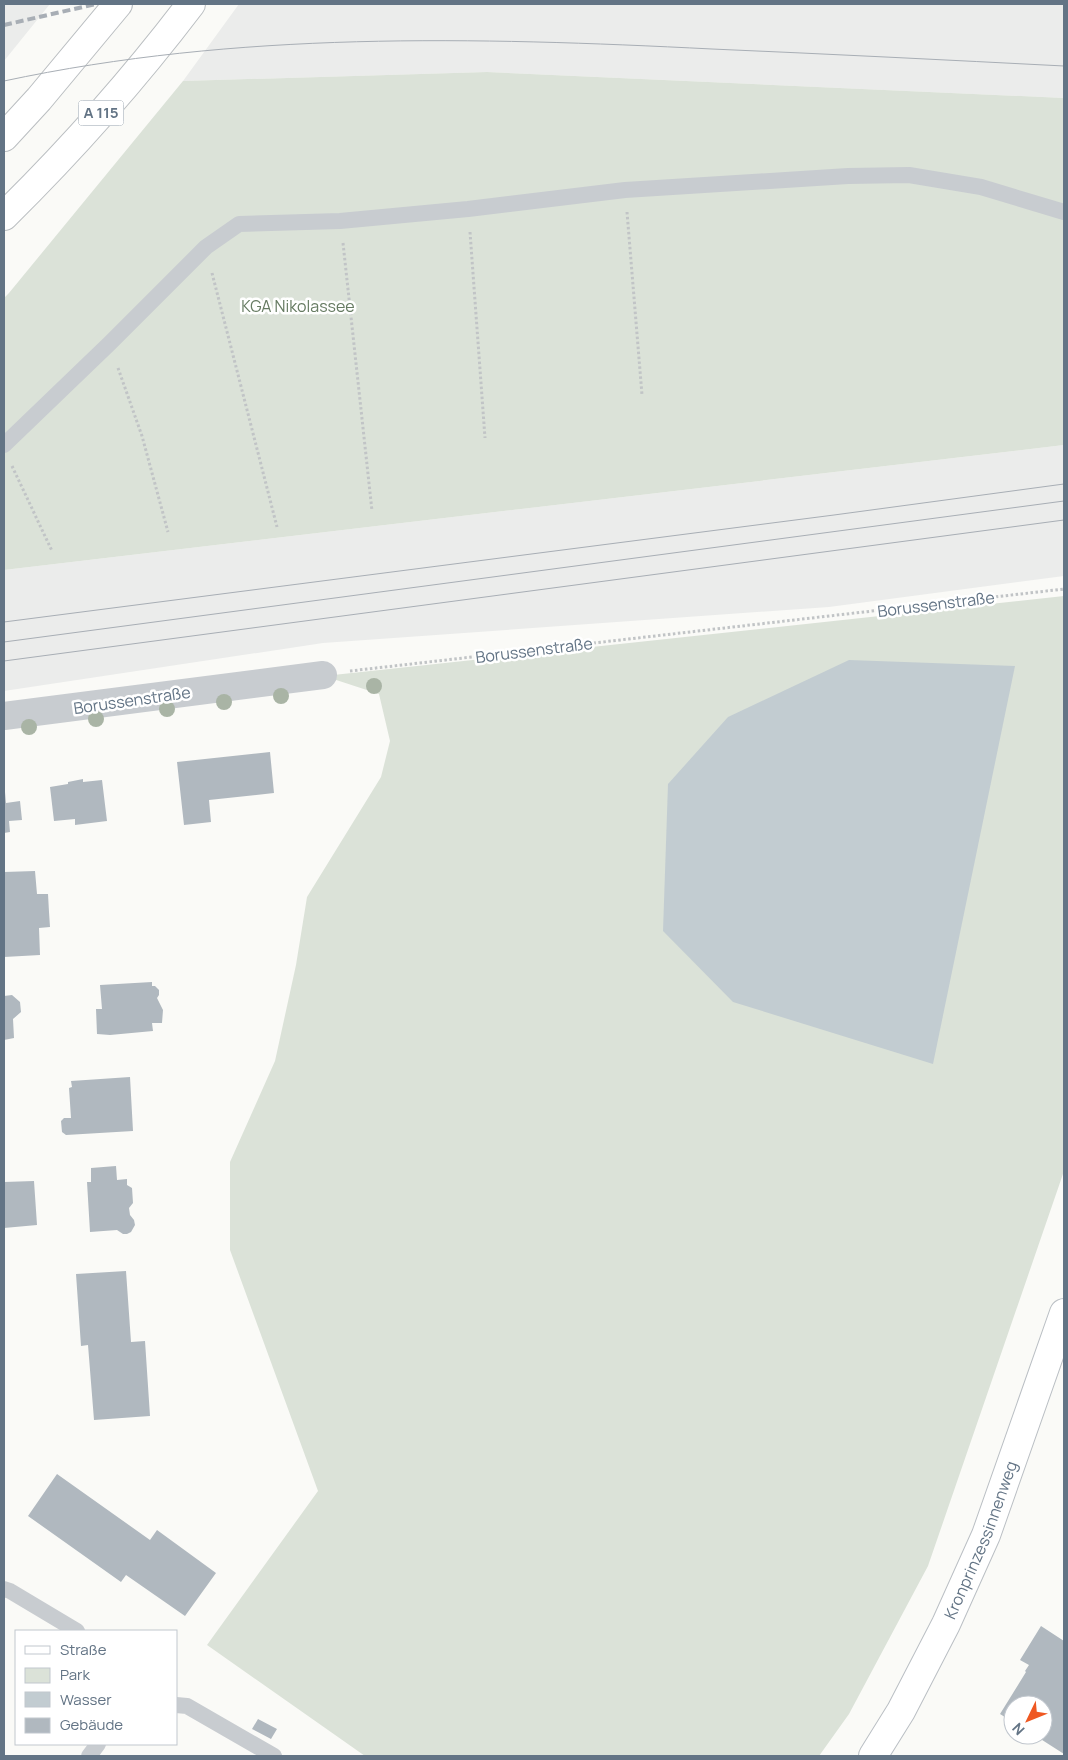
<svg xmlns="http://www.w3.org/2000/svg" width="1068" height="1760" font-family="Manrope,sans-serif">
<rect width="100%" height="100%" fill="#fafaf7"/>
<path fill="#ebeceb" d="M 4,4 L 50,4 L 4,61 Z
M 239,4 L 1064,4 L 1064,98 L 487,72 L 183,81 Z
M 1064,445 L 1064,576 L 829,607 L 323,643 L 4,691 L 4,570 Z"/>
<path fill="#dbe2d8" d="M 487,72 L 1064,98 L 1064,445 L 4,570 L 4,298 L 9,293 L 183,81 Z
M 1064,596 L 1064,1171 L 928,1566 L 849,1714 L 819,1756 L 365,1756 L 207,1645 L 318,1491 L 230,1250 L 230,1162 L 275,1061 L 296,965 L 307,897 L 381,777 L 390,741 L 379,694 L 324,676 Z"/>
<path fill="#c2ccd1" d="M 849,660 L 1015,666 L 933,1064 L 733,1002 L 663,931 L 668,784 L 728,717 Z"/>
<path fill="#b0b8bf" d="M 270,752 L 274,793 L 209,800 L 211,822 L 184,825 L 177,762 Z
M 83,779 L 83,782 L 102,780 L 107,821 L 75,825 L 75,819 L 54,821 L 50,787 L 68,784 L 68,782 Z
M 5,792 L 6,803 L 20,801 L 22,820 L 9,821 L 10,832 L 4,833 L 4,793 Z
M 35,871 L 37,894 L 48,894 L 49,912 L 50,927 L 39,928 L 40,955 L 4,957 L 4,872 Z
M 152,982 L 152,986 L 155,986 L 159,990 L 159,995 L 157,998 L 163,1010 L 162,1023 L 152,1023 L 153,1031 L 110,1035 L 97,1034 L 96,1009 L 102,1009 L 100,985 Z
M 12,995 L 20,1002 L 21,1012 L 13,1019 L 14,1038 L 4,1040 L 4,996 Z
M 130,1077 L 133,1131 L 66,1135 L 62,1132 L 61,1121 L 64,1118 L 71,1118 L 69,1088 L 72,1087 L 71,1081 Z
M 116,1166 L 117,1180 L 127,1179 L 127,1185 L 132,1188 L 133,1203 L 129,1208 L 130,1215 L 134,1220 L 135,1225 L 131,1232 L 127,1234 L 123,1234 L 117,1230 L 90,1232 L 87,1182 L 91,1182 L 91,1168 Z
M 34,1181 L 37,1225 L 4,1228 L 4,1182 Z
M 126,1271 L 131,1342 L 145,1341 L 150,1416 L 94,1420 L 88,1345 L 81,1346 L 76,1274 Z
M 57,1474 L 150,1540 L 157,1530 L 216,1573 L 185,1616 L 126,1575 L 121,1582 L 28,1516 Z
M 1041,1626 L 1064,1641 L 1064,1754 L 1039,1738 L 1040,1735 L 1043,1735 L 1043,1705 L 1013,1705 L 1013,1722 L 1000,1714 L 1026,1672 L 1025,1671 L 1029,1665 L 1020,1660 Z
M 258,1719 L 277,1729 L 271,1739 L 252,1729 Z"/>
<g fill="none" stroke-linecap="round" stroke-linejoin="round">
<g stroke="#babfc4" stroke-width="30">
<g id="secondary">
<path id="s1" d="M 873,1756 L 901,1711 L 946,1624 L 986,1535 L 1064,1313"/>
</g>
</g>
<g stroke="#babec1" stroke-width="30">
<path id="motorway" d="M 4,137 L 39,99 L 118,4
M 4,216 C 71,150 134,79 191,4"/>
</g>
<path stroke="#c1c4c6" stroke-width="3" stroke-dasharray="2.5 2.5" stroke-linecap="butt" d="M 627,212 L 642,395
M 470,232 L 485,438
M 343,243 L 372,511
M 212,273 L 277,527
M 118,368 L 142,436 L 168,532
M 12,466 L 52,551
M 350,671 L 1064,589"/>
<path stroke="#c8ccd0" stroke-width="16" d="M 4,445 L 109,344 L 206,247 L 239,224 L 340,221 L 468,209 L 625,190 L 848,176 L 909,175 L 981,187 L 1064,212
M 4,1589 L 10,1591 L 77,1631
M 176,1705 L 187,1706 L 274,1756
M 89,1756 L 98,1744"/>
<path stroke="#c8ccd0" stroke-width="28" d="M 4,716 L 323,675"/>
<use href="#secondary" stroke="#fff" stroke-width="28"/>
<use href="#motorway" stroke="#fff" stroke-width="28"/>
<path stroke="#a8aeb5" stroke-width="1" d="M 4,81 C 238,31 474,37 712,49 C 829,54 947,60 1064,66
M 4,622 L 834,515 L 1064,484
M 4,642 L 1064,501
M 4,661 L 1064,520"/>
<path stroke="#a8aeb5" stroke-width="4" stroke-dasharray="8 4" stroke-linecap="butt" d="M 4,25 L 96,4"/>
</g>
<g fill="#a9b4a5">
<circle cx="374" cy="686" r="8"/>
<circle cx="281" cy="696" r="8"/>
<circle cx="224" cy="702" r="8"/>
<circle cx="167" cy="709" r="8"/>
<circle cx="96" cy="719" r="8"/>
<circle cx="29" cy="727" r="8"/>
</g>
<g text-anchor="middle" stroke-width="5" stroke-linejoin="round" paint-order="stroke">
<rect fill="#fff" stroke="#929eaa" stroke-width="1" x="78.5" y="100.5" width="45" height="25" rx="4"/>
<g font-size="15" font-weight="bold" fill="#637485">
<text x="101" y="118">A 115</text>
</g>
<g font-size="16" fill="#667b62" stroke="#fff">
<text x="298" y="312">KGA Nikolassee</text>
</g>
<g font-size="16" fill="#637485" stroke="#fff">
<text transform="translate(936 604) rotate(-7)" y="6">Borussenstraße</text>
<text transform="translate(534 650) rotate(-7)" y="6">Borussenstraße</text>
<text transform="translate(132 700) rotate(-8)" y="6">Borussenstraße</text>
<text dy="6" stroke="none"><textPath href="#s1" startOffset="242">Kronprinzessinnenweg</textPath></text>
</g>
</g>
<rect width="1068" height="1760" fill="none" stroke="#637485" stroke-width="10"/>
<rect x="15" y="1630" width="162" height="115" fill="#ffffff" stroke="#c1c7ce"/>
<rect x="25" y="1646" width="25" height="8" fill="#ffffff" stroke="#c1c7ce"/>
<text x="60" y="1655" font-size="15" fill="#637485">Straße</text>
<rect x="25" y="1668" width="25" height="15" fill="#dbe2d8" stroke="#c1c7ce"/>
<text x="60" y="1680" font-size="15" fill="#637485">Park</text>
<rect x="25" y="1692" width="25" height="15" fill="#c2ccd1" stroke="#c1c7ce"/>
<text x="60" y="1705" font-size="15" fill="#637485">Wasser</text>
<rect x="25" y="1718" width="25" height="15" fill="#b0b8bf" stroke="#c1c7ce"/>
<text x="60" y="1730" font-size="15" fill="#637485">Gebäude</text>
<g transform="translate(1028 1720) rotate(227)"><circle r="24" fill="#ffffff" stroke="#c1c7ce"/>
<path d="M0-4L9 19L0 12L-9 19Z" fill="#ef5822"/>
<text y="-8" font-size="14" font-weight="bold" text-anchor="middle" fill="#637485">N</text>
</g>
</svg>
